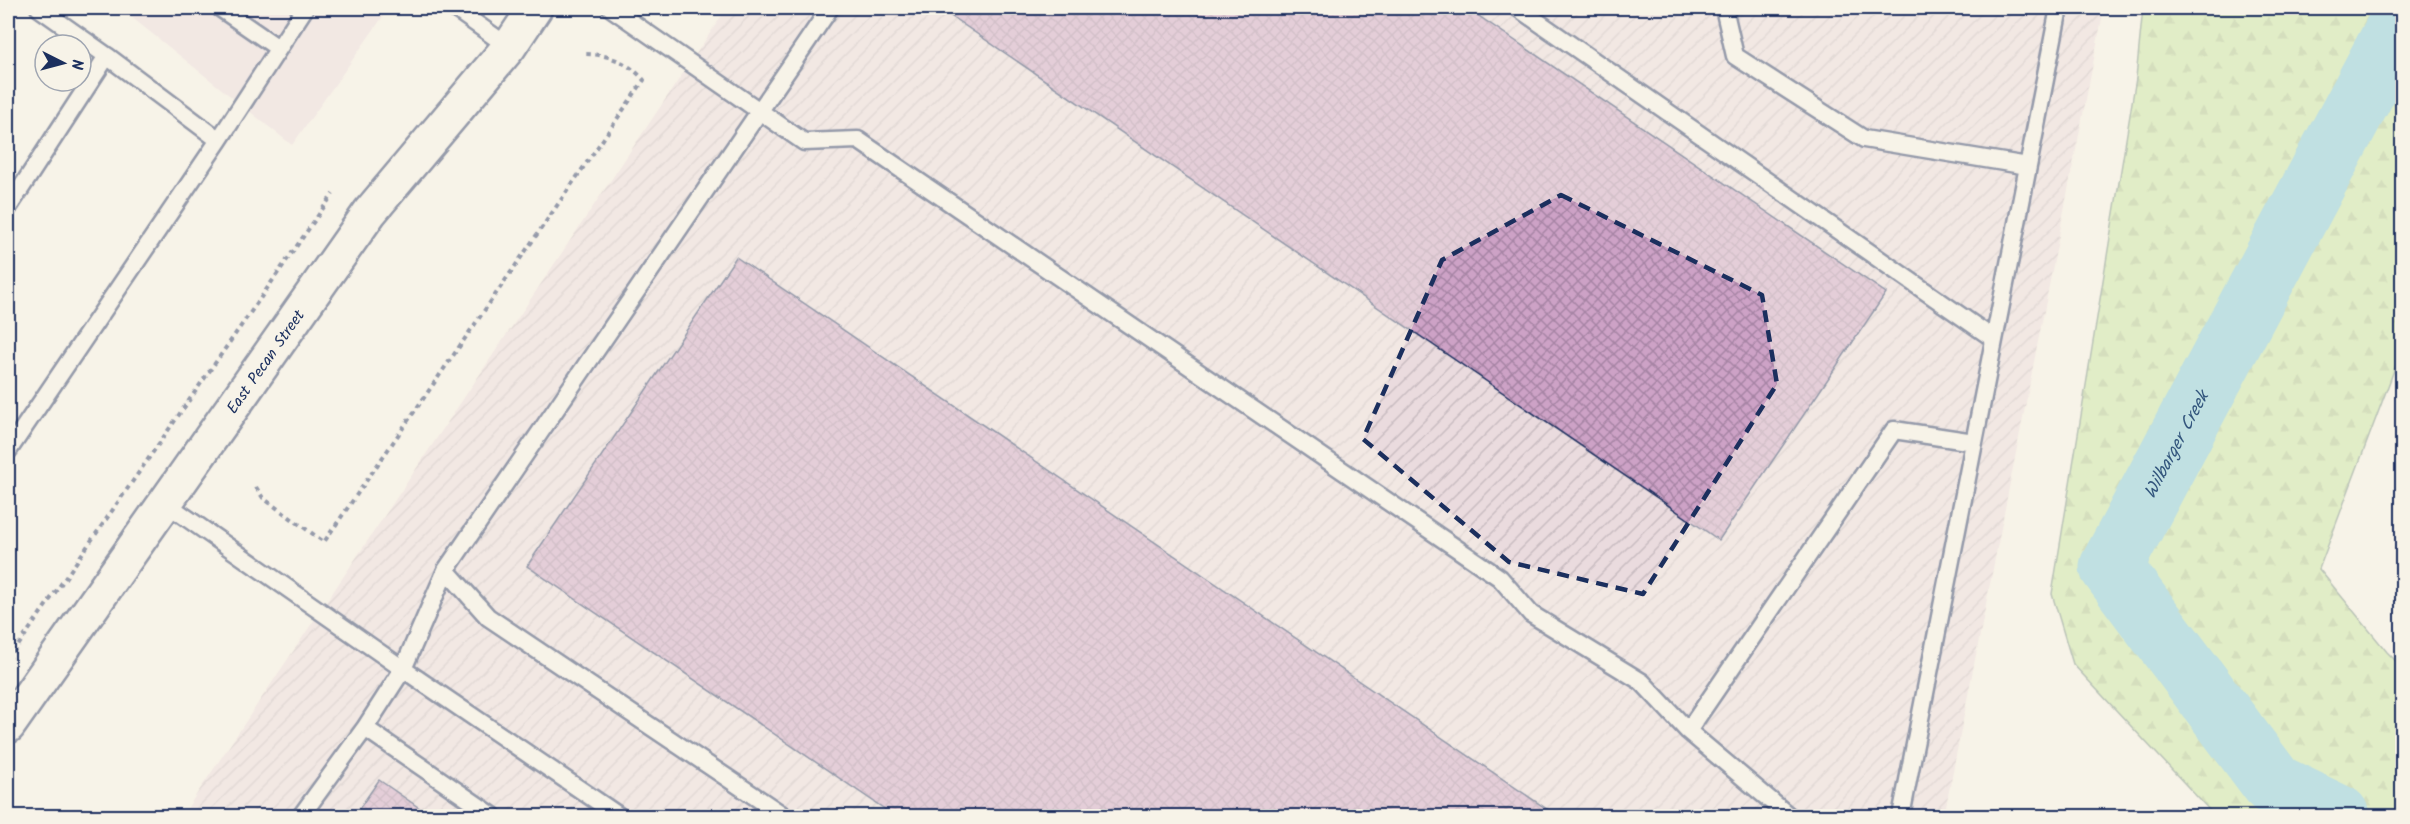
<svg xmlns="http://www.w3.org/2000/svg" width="2410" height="824" font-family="Kalam,sans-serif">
<defs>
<pattern id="industrial-furrows" width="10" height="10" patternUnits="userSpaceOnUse" patternTransform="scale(1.5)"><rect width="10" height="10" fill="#eadbde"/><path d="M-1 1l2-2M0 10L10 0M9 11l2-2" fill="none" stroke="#c8bcc1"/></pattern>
<pattern id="forest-firs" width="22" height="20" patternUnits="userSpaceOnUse" patternTransform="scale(1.5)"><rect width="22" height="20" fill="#c6e79f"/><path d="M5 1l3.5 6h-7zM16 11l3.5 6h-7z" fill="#aac68b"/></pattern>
<pattern id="building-cross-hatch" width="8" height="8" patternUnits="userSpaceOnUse" patternTransform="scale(1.5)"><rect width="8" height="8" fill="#cda2c6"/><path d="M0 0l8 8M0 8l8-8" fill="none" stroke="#a684a4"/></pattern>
</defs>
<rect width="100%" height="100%" fill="#f7f3e8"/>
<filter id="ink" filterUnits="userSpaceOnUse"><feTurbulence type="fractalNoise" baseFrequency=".0167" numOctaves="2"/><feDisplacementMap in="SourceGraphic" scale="12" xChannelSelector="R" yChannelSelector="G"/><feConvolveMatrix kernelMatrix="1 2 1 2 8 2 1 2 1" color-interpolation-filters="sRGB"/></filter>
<g filter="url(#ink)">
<path fill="#eadbde" d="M 120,8 L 389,8 L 292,145 Z"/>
<path fill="url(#industrial-furrows)" d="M 727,8 L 2104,8 L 1944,816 L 182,816 Z"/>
<path fill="url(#forest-firs)" stroke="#708b7e" stroke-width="1.5" d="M 2143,8 L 2402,8 L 2402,349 L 2319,569 L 2387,652 L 2402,667 L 2402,816 L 2215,816 L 2073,664 L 2052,594 L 2136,78 Z"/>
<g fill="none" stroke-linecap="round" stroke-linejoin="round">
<path stroke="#7cc9db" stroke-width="63" id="s1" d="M 2338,816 L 2274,785 L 2111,567 L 2402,19"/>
</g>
<path fill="url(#building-cross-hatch)" stroke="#1b2f5e" stroke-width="1.5" d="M 939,8 L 1467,8 L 1886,293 L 1719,540 Z
M 736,257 L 1557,816 L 895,816 L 527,566 Z
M 379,780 L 431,816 L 354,816 Z"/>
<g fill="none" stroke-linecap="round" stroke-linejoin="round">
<g stroke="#1b2f5e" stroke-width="21">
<path id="service" d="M 39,8 L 107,56
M 220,8 L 278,48
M 454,8 L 509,47
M 611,8 L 804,142 L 858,140 L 1500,578 L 1531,614 L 1642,682 L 1688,731 L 1789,816
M 1518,8 L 1994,339
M 1724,8 L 1735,56 L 1864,139 L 2028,166
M 8,208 L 107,56 L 219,140
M 8,451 L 219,140 L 305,8
M 164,502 L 403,669 L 365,728
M 446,570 L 488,617 L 784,816
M 1688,731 L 1894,430 L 1974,442
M 301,816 L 365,728 L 493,816
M 619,816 L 403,669 L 446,570 L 830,8
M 1901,816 L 2059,8"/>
</g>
<g stroke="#1b2f5e" stroke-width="38">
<g id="tertiary">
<path id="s2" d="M 8,726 L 370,212 L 509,47 L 535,8"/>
</g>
</g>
<path stroke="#1b2f5e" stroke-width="4" stroke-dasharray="4.5 4.5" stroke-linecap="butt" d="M 674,8 L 688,15 L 693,8
M 256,487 L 263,498 L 324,542 L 644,80 C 628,62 608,54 585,54
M 8,660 L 333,194"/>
<use href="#service" stroke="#f7f3e8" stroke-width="16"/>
<use href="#tertiary" stroke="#f7f3e8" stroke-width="33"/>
</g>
</g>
<path d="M0 0H2410V824H0ZM 1561,195 L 1762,295 L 1777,384 L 1643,594 L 1509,562 L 1363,439 L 1442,260 Z" fill="#f7f3e8" fill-opacity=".55" fill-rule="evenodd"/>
<path fill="none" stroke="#1b2f5e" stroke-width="4.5" stroke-dasharray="12 8" stroke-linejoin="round" d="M 1561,195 L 1762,295 L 1777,384 L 1643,594 L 1509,562 L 1363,439 L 1442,260 Z"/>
<g text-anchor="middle" stroke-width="6" stroke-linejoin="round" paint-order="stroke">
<g font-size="16" fill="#1b2f5e" stroke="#f7f3e8">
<text dy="6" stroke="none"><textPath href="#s2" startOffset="446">East Pecan Street</textPath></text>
</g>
<g font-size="18" font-style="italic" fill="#33567d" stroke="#f7f3e8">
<text dy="6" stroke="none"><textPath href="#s1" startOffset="482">Wilbarger Creek</textPath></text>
</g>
</g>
<rect width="2410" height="824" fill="none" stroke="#f7f3e8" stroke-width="30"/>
<rect x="15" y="15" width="2380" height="794" fill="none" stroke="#1b2f5e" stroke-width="2" filter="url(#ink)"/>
<g transform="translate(63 63) rotate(96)"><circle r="28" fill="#f7f3e8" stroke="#9fa5b1" stroke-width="1.5"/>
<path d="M0-4.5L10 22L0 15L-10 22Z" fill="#1b2f5e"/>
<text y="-9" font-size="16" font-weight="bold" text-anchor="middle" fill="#1b2f5e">N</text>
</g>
</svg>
